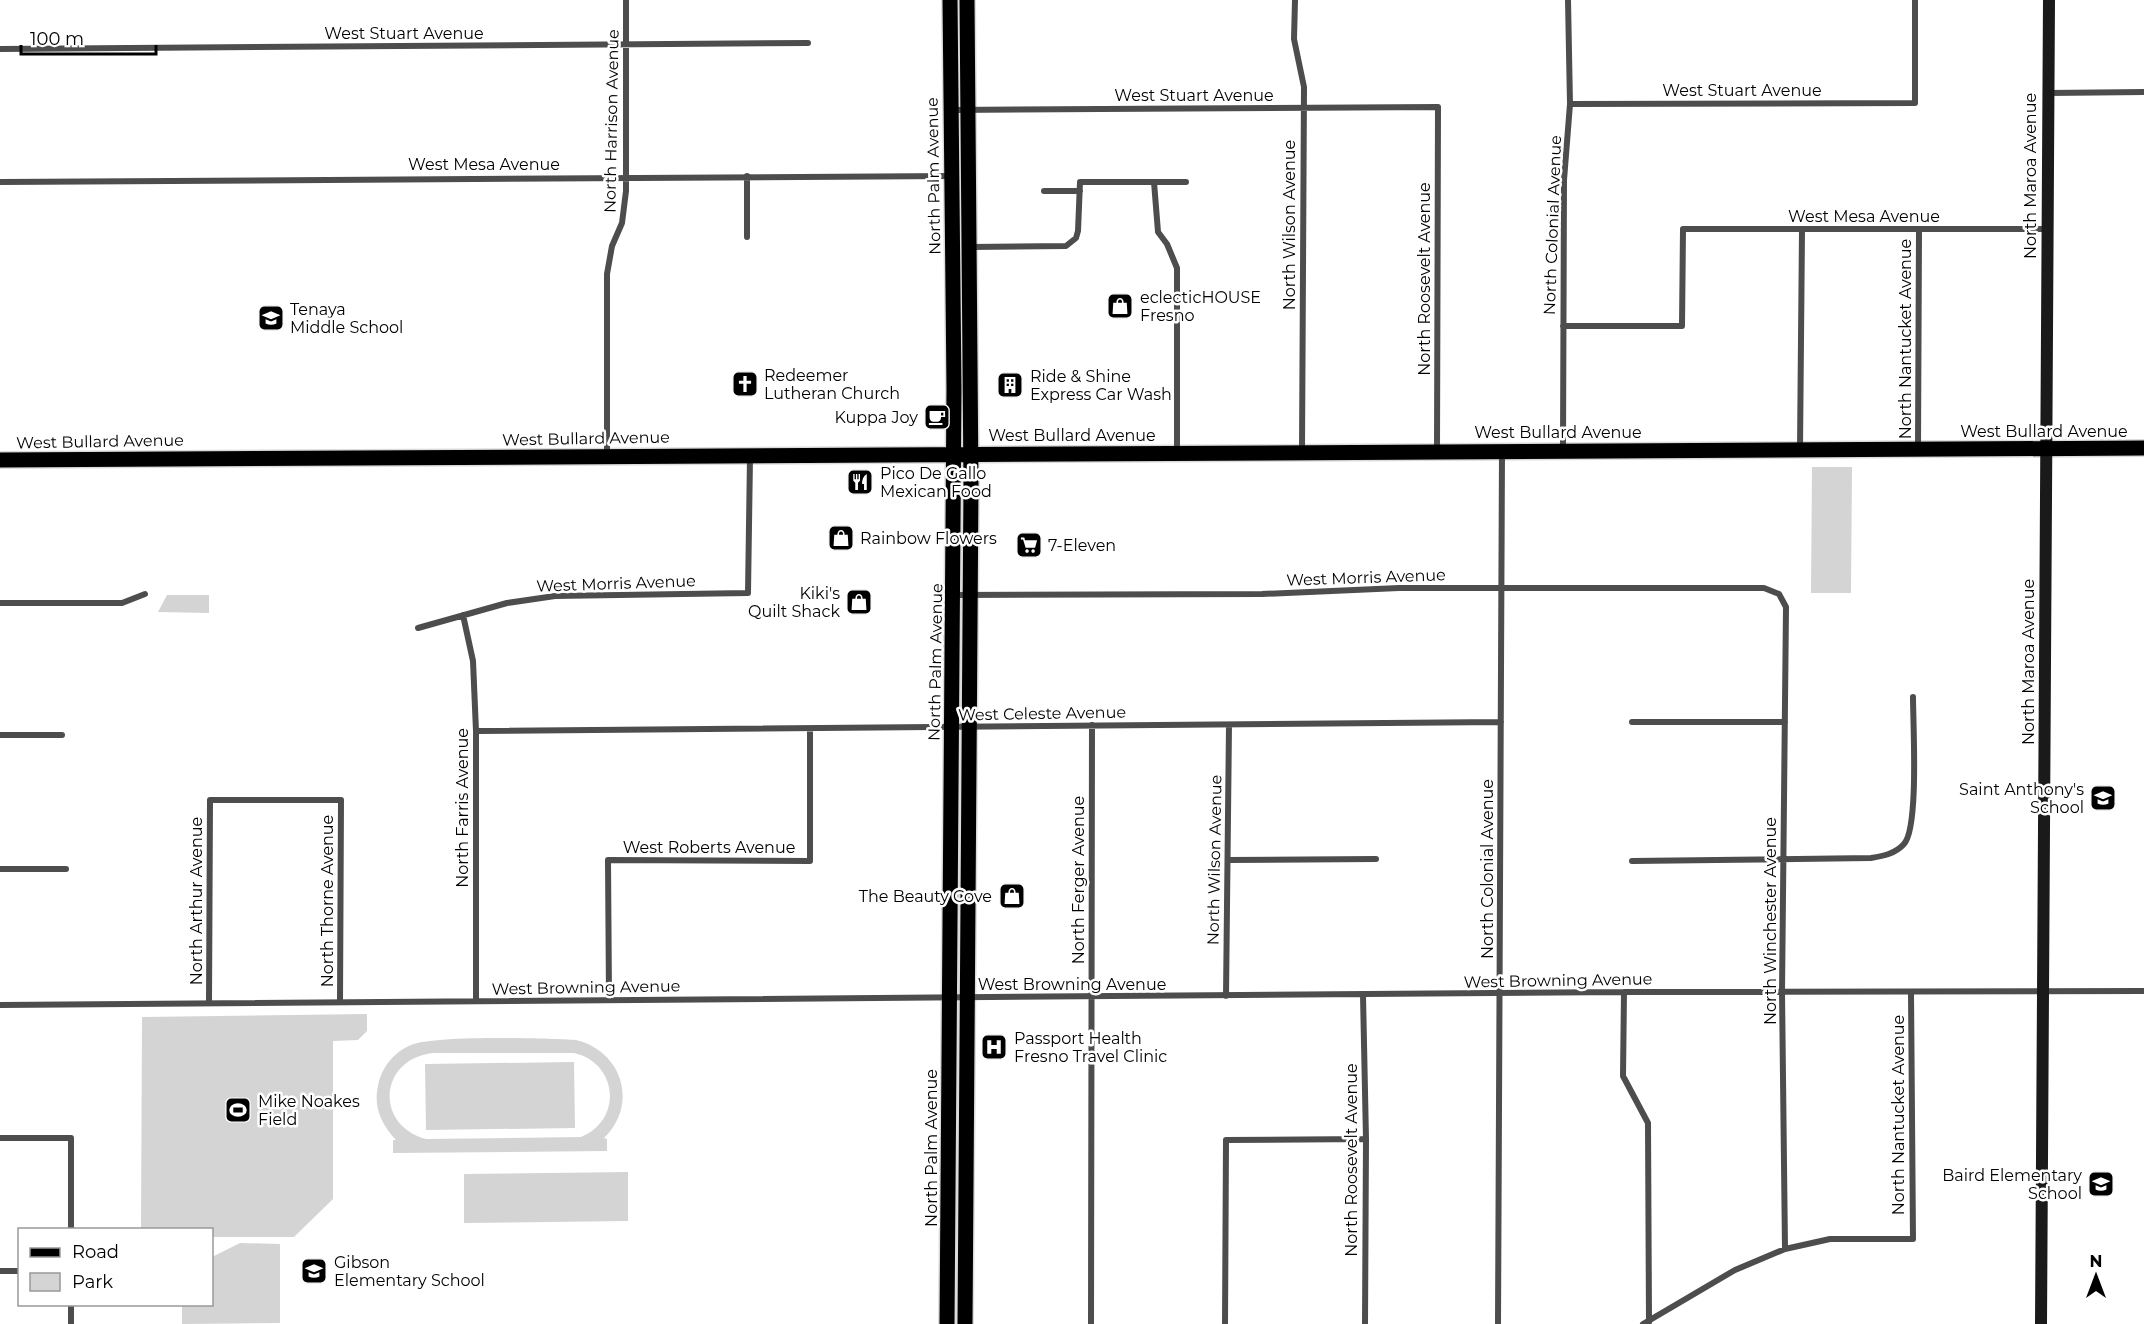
<svg xmlns="http://www.w3.org/2000/svg" width="2144" height="1324" font-family="Montserrat,sans-serif">
<rect width="100%" height="100%" fill="#fff"/>
<path fill="#d4d4d4" fill-rule="evenodd" d="M 1812,467 L 1852,467 L 1851,593 L 1811,593 Z
M 167,595 L 209,595 L 209,613 L 158,612 Z
M 367,1014 L 367,1031 L 358,1040 L 333,1041 L 333,1199 L 294,1237 L 212,1237 L 212,1230 L 141,1229 L 142,1017 Z
M 576,1040 C 622,1051 639,1104 604,1138 L 607,1139 L 607,1151 L 393,1153 L 393,1140 L 396,1140 C 382,1125 373,1107 378,1086 C 381,1068 394,1052 411,1045 C 434,1035 547,1038 576,1040 ZM 574,1053 C 618,1063 623,1120 581,1137 L 426,1139 C 374,1125 379,1059 433,1053 Z
M 574,1062 L 575,1128 L 426,1130 L 425,1064 Z
M 628,1172 L 628,1221 L 464,1223 L 464,1174 Z
M 240,1243 L 280,1244 L 280,1323 L 182,1324 L 182,1305 L 212,1304 L 212,1257 Z"/>
<g fill="none" stroke-linecap="round" stroke-linejoin="round">
<g stroke="#dbdbdb" stroke-width="18">
<path id="primary" d="M 0,460 L 2144,448
M 947,1324 L 954,389 L 950,0
M 965,1324 L 971,484 L 967,0"/>
</g>
<path stroke="#4d4d4d" stroke-width="6" d="M 1295,0 L 1294,39 L 1304,87 L 1302,451
M 0,49 L 808,43
M 2049,93 L 2144,92
M 1570,104 L 1915,103 L 1915,0
M 951,110 L 1438,107 L 1437,450
M 747,176 L 747,237
M 0,182 L 952,176
M 1154,182 L 1186,182
M 1044,191 L 1080,191
M 970,247 L 1066,246 L 1076,238 L 1078,231 L 1080,182 L 1154,182 L 1158,232 L 1167,244 L 1177,268 L 1177,452
M 1563,326 L 1682,326 L 1683,229 L 2046,229
M 1918,448 L 1919,230
M 1563,449 L 1564,180 L 1570,104 L 1568,0
M 1800,449 L 1802,230
M 607,455 L 607,274 L 612,246 L 622,223 L 626,191 L 626,0
M 954,595 L 1262,594 L 1399,588 L 1764,588 L 1779,594 L 1786,607 L 1782,992 L 1785,1249
M 0,603 L 122,603 L 145,594
M 463,615 L 473,661 L 476,731 L 476,1001
M 418,628 L 507,603 L 555,596 L 748,593 L 750,457
M 1632,722 L 1785,722
M 476,731 L 1501,722
M 0,735 L 62,735
M 1228,860 L 1376,859
M 1632,861 L 1871,858 C 1883,856 1895,854 1904,844 C 1919,828 1913,724 1913,697
M 0,869 L 66,869
M 1624,992 L 1623,1076 L 1648,1123 L 1649,1322
M 1363,995 L 1366,1139 L 1365,1324
M 1226,996 L 1229,725
M 609,999 L 608,860 L 810,861 L 810,729
M 209,1002 L 210,800 L 341,800 L 340,1002
M 0,1005 L 1624,992 L 2144,991
M 0,1138 L 71,1138 L 71,1230
M 0,1271 L 20,1271
M 71,1324 L 71,1304
M 1091,1324 L 1092,725
M 1225,1324 L 1226,1140 L 1366,1139
M 1498,1324 L 1502,452
M 1643,1324 L 1735,1270 L 1785,1249 L 1830,1239 L 1913,1239 L 1911,992"/>
<path stroke="#1a1a1a" stroke-width="12" d="M 2041,1324 L 2049,0"/>
<use href="#primary" stroke="#000" stroke-width="15"/>
</g>
<defs>
<g id="shop-square" transform="scale(1.35)"><rect x="-9" y="-9" width="18" height="18" rx="4" fill="#000" stroke="#fff"/><path d="M-5-2.5h2.3a2.7 3.5 0 0 1 5.4 0H5L5.5 6h-11ZM-1.5-2.5h3a1.5 2.3 0 0 0-3 0Z" fill="#fff"/></g>
<g id="school-square" transform="scale(1.35)"><rect x="-9" y="-9" width="18" height="18" rx="4" fill="#000" stroke="#fff"/><path d="M0-5L7-2L0 1L-7-2ZM-4 1L0 2.5L4 1V4Q0 6-4 4Z" fill="#fff"/></g>
<g id="church-square" transform="scale(1.35)"><rect x="-9" y="-9" width="18" height="18" rx="4" fill="#000" stroke="#fff"/><path d="M-1.2-6h2.4v3.5h3.3v2.4h-3.3V6h-2.4V-.1h-3.3v-2.4h3.3Z" fill="#fff"/></g>
<g id="building-square" transform="scale(1.35)"><rect x="-9" y="-9" width="18" height="18" rx="4" fill="#000" stroke="#fff"/><path d="M-4-6H4V6H1V3H-1V6H-4ZM-2.5-4.3h1.7v1.8h-1.7ZM.8-4.3h1.7v1.8H.8ZM-2.5-1h1.7V.8h-1.7ZM.8-1h1.7V.8H.8Z" fill="#fff"/></g>
<g id="cafe-square" transform="scale(1.35)"><rect x="-9" y="-9" width="18" height="18" rx="4" fill="#000" stroke="#fff"/><path d="M-5.5-4.5H6V0H3Q3 3.5 0 3.5H-2.5Q-5.5 3.5-5.5 0ZM3-3.2v2h1.7v-2ZM-6 4.5H4V6H-6Z" fill="#fff"/></g>
<g id="restaurant-square" transform="scale(1.35)"><rect x="-9" y="-9" width="18" height="18" rx="4" fill="#000" stroke="#fff"/><path d="M-5-6h1v4h1v-4h1v4h1v-4h1v5L-1.5 .5V6h-2V.5L-5-1ZM5-6V6H3V1.5H1.5Q1.5-4 5-6Z" fill="#fff"/></g>
<g id="supermarket-square" transform="scale(1.35)"><rect x="-9" y="-9" width="18" height="18" rx="4" fill="#000" stroke="#fff"/><path d="M-6-5.5h2.5l.6 2H6L4.5 2H-2.5L-4.4-4H-6ZM-1.5 3.2a1.3 1.3 0 1 0 .1 0ZM3 3.2a1.3 1.3 0 1 0 .1 0Z" fill="#fff"/></g>
<g id="hospital-square" transform="scale(1.35)"><rect x="-9" y="-9" width="18" height="18" rx="4" fill="#000" stroke="#fff"/><path d="M-5-5h3v3.5h4V-5h3V5h-3V1.5h-4V5h-3Z" fill="#fff"/></g>
<g id="stadium-square" transform="scale(1.35)"><rect x="-9" y="-9" width="18" height="18" rx="4" fill="#000" stroke="#fff"/><path d="M0-5a6.5 5 0 1 0 0 10a6.5 5 0 1 0 0-10ZM-3.5-1.8h7v3.6h-7Z" fill="#fff"/></g>
</defs>
<g fill-rule="evenodd">
<use href="#shop-square" x="1120" y="306"/>
<use href="#school-square" x="271" y="318"/>
<use href="#church-square" x="745" y="384"/>
<use href="#building-square" x="1010" y="385"/>
<use href="#cafe-square" x="937" y="417"/>
<use href="#restaurant-square" x="860" y="482"/>
<use href="#shop-square" x="841" y="538"/>
<use href="#supermarket-square" x="1029" y="545"/>
<use href="#shop-square" x="859" y="602"/>
<use href="#school-square" x="2103" y="798"/>
<use href="#shop-square" x="1012" y="896"/>
<use href="#hospital-square" x="994" y="1047"/>
<use href="#stadium-square" x="238" y="1110"/>
<use href="#school-square" x="2101" y="1184"/>
<use href="#school-square" x="314" y="1271"/>
</g>
<g text-anchor="middle" stroke-width="5" stroke-linejoin="round" paint-order="stroke">
<g font-size="16" fill="#000" stroke="#fff">
<text x="404" y="39">West Stuart Avenue</text>
<text x="1742" y="96">West Stuart Avenue</text>
<text x="1194" y="101">West Stuart Avenue</text>
<text transform="translate(611 121) rotate(-89)" y="6">North Harrison Avenue</text>
<text x="484" y="170">West Mesa Avenue</text>
<text transform="translate(933 176) rotate(-91)" y="6">North Palm Avenue</text>
<text transform="translate(2030 176) rotate(-90)" y="6">North Maroa Avenue</text>
<text x="1864" y="222">West Mesa Avenue</text>
<text transform="translate(1289 225) rotate(-90)" y="6">North Wilson Avenue</text>
<text transform="translate(1552 225) rotate(-88)" y="6">North Colonial Avenue</text>
<text transform="translate(1424 279) rotate(-90)" y="6">North Roosevelt Avenue</text>
<text transform="translate(1905 339) rotate(-90)" y="6">North Nantucket Avenue</text>
<text x="2044" y="437">West Bullard Avenue</text>
<text x="1558" y="438">West Bullard Avenue</text>
<text x="1072" y="441">West Bullard Avenue</text>
<text transform="translate(586 438) rotate(-1)" y="6">West Bullard Avenue</text>
<text transform="translate(100 441) rotate(-1)" y="6">West Bullard Avenue</text>
<text transform="translate(1366 577) rotate(-2)" y="6">West Morris Avenue</text>
<text transform="translate(616 583) rotate(-2)" y="6">West Morris Avenue</text>
<text transform="translate(935 662) rotate(-89)" y="6">North Palm Avenue</text>
<text transform="translate(2028 662) rotate(-90)" y="6">North Maroa Avenue</text>
<text transform="translate(1042 713) rotate(-1)" y="6">West Celeste Avenue</text>
<text transform="translate(462 808) rotate(-90)" y="6">North Farris Avenue</text>
<text x="709" y="853">West Roberts Avenue</text>
<text transform="translate(1214 860) rotate(-89)" y="6">North Wilson Avenue</text>
<text transform="translate(1487 869) rotate(-90)" y="6">North Colonial Avenue</text>
<text transform="translate(1078 880) rotate(-90)" y="6">North Ferger Avenue</text>
<text transform="translate(196 901) rotate(-90)" y="6">North Arthur Avenue</text>
<text transform="translate(327 901) rotate(-90)" y="6">North Thorne Avenue</text>
<text transform="translate(1770 921) rotate(-90)" y="6">North Winchester Avenue</text>
<text transform="translate(1558 980) rotate(-1)" y="6">West Browning Avenue</text>
<text x="1072" y="990">West Browning Avenue</text>
<text transform="translate(586 987) rotate(-1)" y="6">West Browning Avenue</text>
<text transform="translate(1898 1115) rotate(-90)" y="6">North Nantucket Avenue</text>
<text transform="translate(931 1148) rotate(-90)" y="6">North Palm Avenue</text>
<text transform="translate(1351 1160) rotate(-90)" y="6">North Roosevelt Avenue</text>
</g>
<g font-size="16" fill="#000" stroke="#fff" text-anchor="start">
<text x="1140" y="303">eclecticHOUSE<tspan x="1140" dy="18">Fresno</tspan></text>
<text x="290" y="315">Tenaya<tspan x="290" dy="18">Middle School</tspan></text>
<text x="764" y="381">Redeemer<tspan x="764" dy="18">Lutheran Church</tspan></text>
<text x="1030" y="382">Ride &amp; Shine<tspan x="1030" dy="18">Express Car Wash</tspan></text>
<text x="918" y="423" text-anchor="end">Kuppa Joy</text>
<text x="880" y="479">Pico De Gallo<tspan x="880" dy="18">Mexican Food</tspan></text>
<text x="860" y="544">Rainbow Flowers</text>
<text x="1048" y="551">7-Eleven</text>
<text x="840" y="599" text-anchor="end">Kiki's<tspan x="840" dy="18">Quilt Shack</tspan></text>
<text x="2084" y="795" text-anchor="end">Saint Anthony's<tspan x="2084" dy="18">School</tspan></text>
<text x="992" y="902" text-anchor="end">The Beauty Cove</text>
<text x="1014" y="1044">Passport Health<tspan x="1014" dy="18">Fresno Travel Clinic</tspan></text>
<text x="258" y="1107">Mike Noakes<tspan x="258" dy="18">Field</tspan></text>
<text x="2082" y="1181" text-anchor="end">Baird Elementary<tspan x="2082" dy="18">School</tspan></text>
<text x="334" y="1268">Gibson<tspan x="334" dy="18">Elementary School</tspan></text>
</g>
</g>
<rect x="18" y="1228" width="195" height="78" fill="#ffffff" stroke="#999999" stroke-width="1.5"/>
<rect x="30" y="1248" width="30" height="9" fill="#000000" stroke="#999999" stroke-width="1.5"/>
<text x="72" y="1258" font-size="18" fill="#000000">Road</text>
<rect x="30" y="1273" width="30" height="18" fill="#d4d4d4" stroke="#999999" stroke-width="1.5"/>
<text x="72" y="1288" font-size="18" fill="#000000">Park</text>
<g transform="translate(2096 1276)" stroke="#ffffff" stroke-width="4.5" paint-order="stroke">
<path d="M0-4.5L10 22L0 15L-10 22Z" fill="#000000"/>
<text y="-9" font-size="16" font-weight="bold" text-anchor="middle" fill="#000000">N</text>
</g>
<path d="M21 45v9h135v-9" fill="none" stroke="#000000" stroke-width="3"/>
<text x="30" y="45" font-size="18" fill="#000000" stroke="#ffffff" stroke-width="4.5" paint-order="stroke">100 m</text>
</svg>
